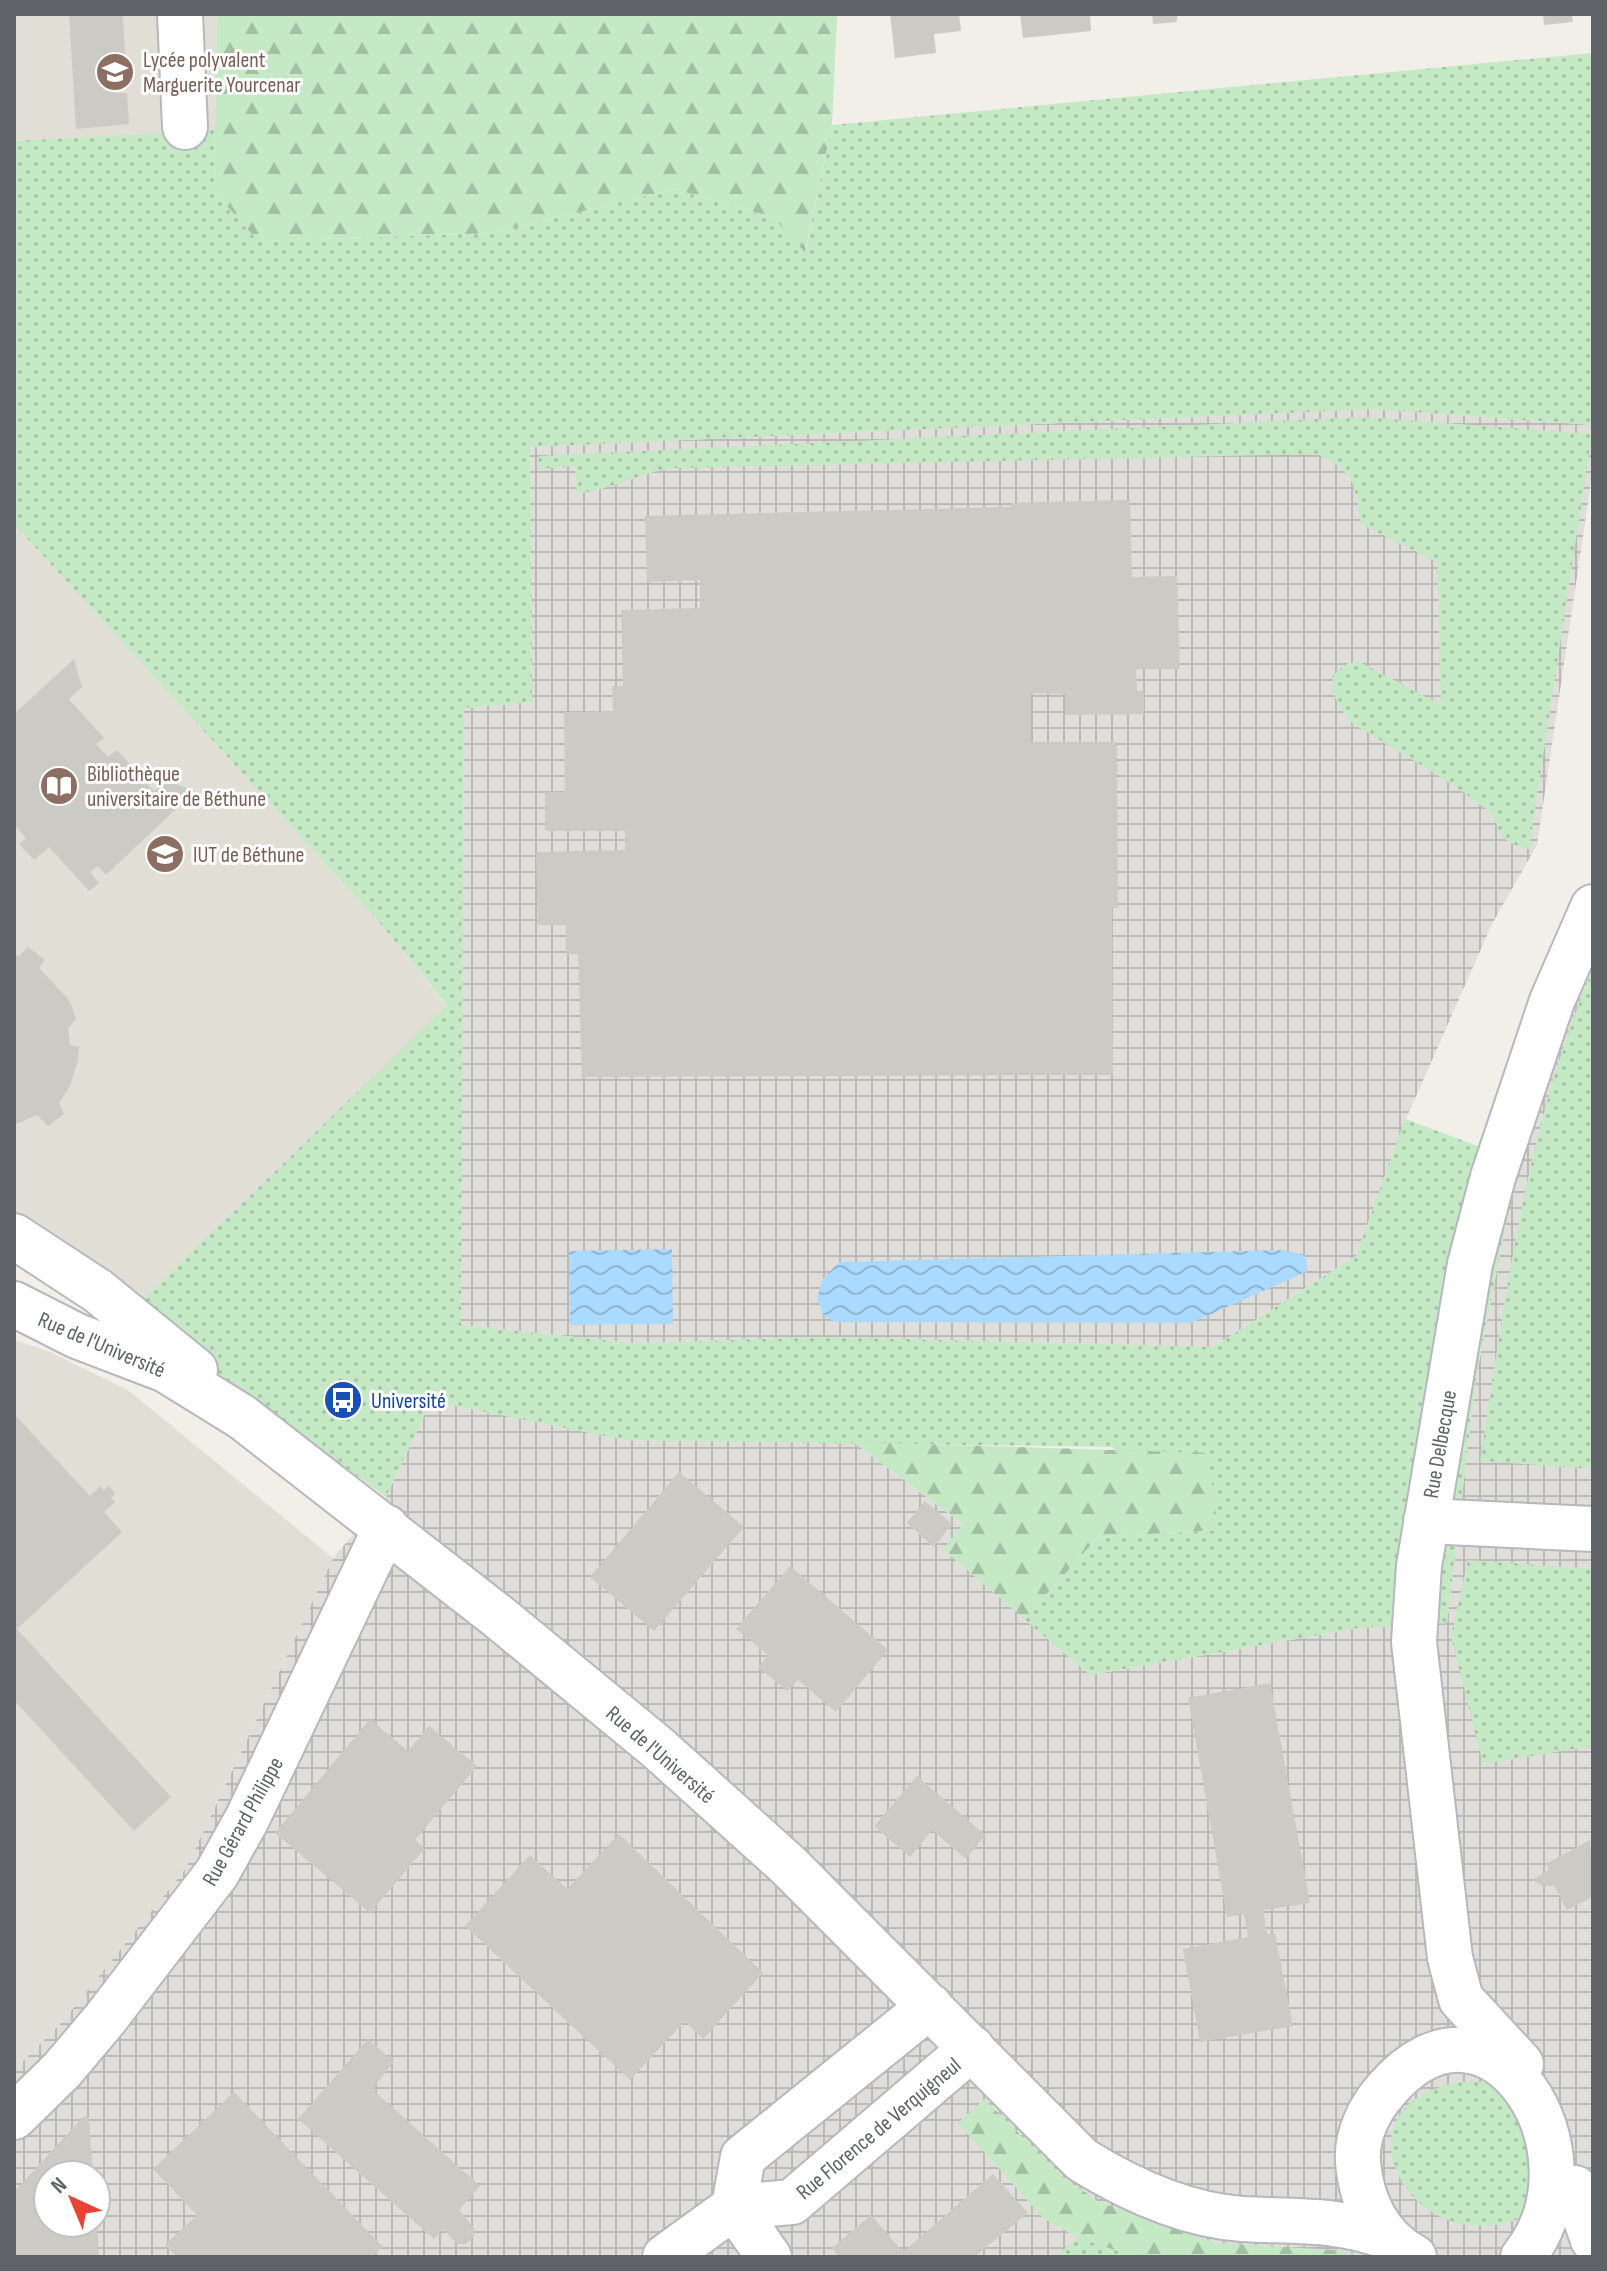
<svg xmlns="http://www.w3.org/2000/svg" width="1607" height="2271" font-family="'Sofia Sans Condensed',sans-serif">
<defs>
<pattern id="industrial-grid" width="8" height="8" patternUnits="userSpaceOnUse" patternTransform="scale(2)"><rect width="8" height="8" fill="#e0deda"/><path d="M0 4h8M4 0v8" fill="none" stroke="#b9b8b5"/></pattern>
<pattern id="grass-dots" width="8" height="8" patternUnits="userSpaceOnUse" patternTransform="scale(2)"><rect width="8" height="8" fill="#c5e8c5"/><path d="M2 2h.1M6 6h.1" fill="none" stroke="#a3c0a4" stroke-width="1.8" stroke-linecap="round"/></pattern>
<pattern id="forest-firs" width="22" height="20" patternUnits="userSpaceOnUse" patternTransform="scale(2)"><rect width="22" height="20" fill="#c5e8c5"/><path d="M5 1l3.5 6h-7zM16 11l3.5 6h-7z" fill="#a3c0a4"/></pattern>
<pattern id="water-waves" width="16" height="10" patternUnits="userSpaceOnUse" patternTransform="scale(2)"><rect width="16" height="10" fill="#aadaff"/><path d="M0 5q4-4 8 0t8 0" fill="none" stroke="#8eb4d2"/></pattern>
</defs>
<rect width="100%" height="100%" fill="#f1efe8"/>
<path fill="url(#industrial-grid)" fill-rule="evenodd" d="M 1373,409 L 1593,425 L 1593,469 L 1537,845 L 1492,924 L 1406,1119 L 1356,1256 L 1213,1347 L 830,1337 L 633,1343 L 461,1325 L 464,708 L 532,702 L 529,447 Z
M 1593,958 L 1593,2257 L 14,2257 L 14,2070 L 61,2023 L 186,1868 L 333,1558 L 386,1497 L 431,1401 L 626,1440 L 853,1442 L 964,1525 L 944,1550 L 1090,1675 L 1359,1628 L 1447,1623 L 1476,1378 L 1518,1161 ZM 48,2175 L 96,2175 L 96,2223 L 48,2223 Z"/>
<path fill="#e1ded6" d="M 14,14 L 217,14 L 215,130 L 14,141 Z
M 14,524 L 379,922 L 447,1006 L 131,1311 L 14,1219 Z
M 14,1340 L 48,1351 L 128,1390 L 333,1558 L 186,1868 L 61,2023 L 14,2070 Z"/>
<path fill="url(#grass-dots)" d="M 1593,53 L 1593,425 L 1373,409 L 530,447 L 532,702 L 464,708 L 461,1325 L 633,1343 L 830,1337 L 1213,1347 L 1356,1256 L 1405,1119 L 1518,1161 L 1476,1378 L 1447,1623 L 1359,1628 L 1090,1675 L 1024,1619 L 1098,1537 L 1218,1530 L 1112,1447 L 626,1440 L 431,1401 L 386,1497 L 131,1311 L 447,1005 L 379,922 L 14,524 L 14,141 L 215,130 L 214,191 L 258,241 L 493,233 L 674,189 L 773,217 L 806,250 L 832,125 Z
M 1362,417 L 1592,434 L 1529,849 C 1487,839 1505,825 1486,809 C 1445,777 1396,751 1352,723 C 1340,709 1330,695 1333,675 L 1348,663 L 1360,662 L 1441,705 L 1437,562 L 1361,524 C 1355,485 1355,470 1316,454 L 673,468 C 639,473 610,491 577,493 L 575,466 L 537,469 L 539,456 Z
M 1593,969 L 1593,1469 L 1480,1461 C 1506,1294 1526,1125 1593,969 Z
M 1468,1560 L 1593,1569 L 1593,1746 L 1483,1764 L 1451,1636 Z
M 1474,2081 L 1494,2085 L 1539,2122 L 1528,2215 C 1407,2271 1319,2092 1474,2081 Z
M 1078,2238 L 1137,2257 L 1055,2257 Z"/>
<path fill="url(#forest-firs)" d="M 217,14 L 837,14 L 832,125 L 805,252 L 773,217 L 674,189 L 493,233 L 258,241 L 214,191 Z
M 853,1442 L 1208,1453 L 1218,1530 L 1098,1537 L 1024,1619 L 943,1549 L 963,1524 Z
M 984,2099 L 1063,2177 L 1099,2202 L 1215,2243 L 1335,2250 L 1362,2257 L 1137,2257 L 1078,2238 L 1043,2218 L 958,2123 Z"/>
<path fill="url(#water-waves)" d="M 672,1249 L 673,1324 L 570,1325 L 569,1251 Z
M 1283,1250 L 1305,1255 L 1308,1271 L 1191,1323 L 836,1322 L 824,1316 L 817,1300 L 822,1280 L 839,1262 Z"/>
<path fill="#cccac5" d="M 69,14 L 123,14 L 126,76 L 113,77 L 114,93 L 127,93 L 129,124 L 76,129 Z
M 890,14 L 959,14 L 961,31 L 934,34 L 936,53 L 895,58 Z
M 1020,14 L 1090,14 L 1091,31 L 1023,38 Z
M 1152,14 L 1177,14 L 1177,22 L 1153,24 Z
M 1543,14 L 1572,14 L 1573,22 L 1544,25 Z
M 1130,500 L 1132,577 L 1177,576 L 1180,669 L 1136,669 L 1137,691 L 1144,691 L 1144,714 L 1065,715 L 1065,694 L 1031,693 L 1031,742 L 1117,742 L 1118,908 L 1112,908 L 1113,1075 L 582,1077 L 578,954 L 566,954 L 566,925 L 538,925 L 536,852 L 625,850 L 625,831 L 545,831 L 545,792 L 565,792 L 564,712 L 613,711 L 612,686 L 623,686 L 621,610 L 700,608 L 700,580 L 647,582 L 645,516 L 1010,507 L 1011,503 Z
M 74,659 L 82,687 L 69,699 L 104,738 L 96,744 L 108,757 L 117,750 L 154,791 L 166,781 L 195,791 L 106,875 L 98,866 L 90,872 L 99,883 L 89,891 L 49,847 L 34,860 L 19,844 L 26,838 L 14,824 L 14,714 Z
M 28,947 L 45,960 L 39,968 L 70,1001 L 76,1019 L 68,1028 L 70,1045 L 79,1047 L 78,1060 L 70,1086 L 59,1103 L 64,1114 L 48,1126 L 37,1115 L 14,1125 L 14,955 L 19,956 Z
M 14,1414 L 90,1496 L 100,1486 L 104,1490 L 109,1486 L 115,1493 L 111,1498 L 115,1502 L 104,1512 L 122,1532 L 17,1629 L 171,1797 L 134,1831 L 14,1700 Z
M 679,1472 L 744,1527 L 654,1631 L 590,1577 Z
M 925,1501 L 952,1524 L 934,1547 L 907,1523 Z
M 790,1566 L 888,1650 L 836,1712 L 798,1680 L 787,1691 L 758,1667 L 768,1655 L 736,1629 Z
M 1270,1683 L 1310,1903 L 1263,1910 L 1267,1934 L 1275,1933 L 1293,2026 L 1200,2042 L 1183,1949 L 1248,1937 L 1244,1914 L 1227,1917 L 1188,1698 Z
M 370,1719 L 408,1751 L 429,1726 L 477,1766 L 415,1840 L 425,1848 L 370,1913 L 275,1833 Z
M 917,1776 L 985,1835 L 966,1859 L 932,1830 L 910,1857 L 874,1826 Z
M 619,1834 L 763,1973 L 703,2039 L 685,2021 L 630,2080 L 465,1926 L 530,1855 L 567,1889 Z
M 1590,1840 L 1593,1897 L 1567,1910 L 1554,1886 L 1543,1886 L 1532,1880 L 1549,1870 L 1546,1864 Z
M 368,2039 L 394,2062 L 372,2089 L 480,2186 L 459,2210 L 474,2228 L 474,2236 L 466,2244 L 457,2244 L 443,2229 L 434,2239 L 298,2119 Z
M 234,2092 L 383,2247 L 372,2257 L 177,2257 L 165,2245 L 197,2215 L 153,2169 Z
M 83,2117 L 89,2117 L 93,2175 L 48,2175 L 48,2223 L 97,2223 L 99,2257 L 14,2257 L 14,2192 Z
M 993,2174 L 1028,2213 L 974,2257 L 839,2257 L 832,2248 L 871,2215 L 903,2252 Z"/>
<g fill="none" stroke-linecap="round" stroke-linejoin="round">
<g stroke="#b5b8bc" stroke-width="48">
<path id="minor" d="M 180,14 L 185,127
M 14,1236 L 98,1291 L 195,1370
M 14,1304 L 77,1336 L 166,1370 L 242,1417 L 500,1618 L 658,1748 L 789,1866 L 1082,2160 C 1129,2189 1186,2215 1242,2219 C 1294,2222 1338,2218 1387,2237
M 1426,1521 L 1593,1529
M 1521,2064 L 1461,1999 L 1450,1958 L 1414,1642 L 1419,1566 L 1470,1264 L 1493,1177 L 1552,1001 L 1593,907
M 14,2117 L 62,2070 L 105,2019 L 217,1873 L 247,1819 L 386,1527
M 1575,2188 L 1593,2240
M 734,2207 L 743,2157 L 930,2006
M 734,2207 L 769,2257
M 665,2257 L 734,2207 L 792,2202 L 972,2048
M 1414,2257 C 1378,2238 1361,2200 1358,2162 C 1356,2136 1369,2109 1386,2090 C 1490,1968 1607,2153 1523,2257"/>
</g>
<use href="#minor" stroke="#fff" stroke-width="44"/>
</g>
<defs>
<g id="school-disc" transform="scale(2)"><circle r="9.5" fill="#8d6e63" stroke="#fff"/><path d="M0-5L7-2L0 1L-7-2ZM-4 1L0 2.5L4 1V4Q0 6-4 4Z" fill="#fff"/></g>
<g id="library-disc" transform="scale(2)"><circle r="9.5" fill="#8d6e63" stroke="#fff"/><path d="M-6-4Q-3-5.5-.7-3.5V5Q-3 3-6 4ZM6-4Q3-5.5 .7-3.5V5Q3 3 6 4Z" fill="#fff"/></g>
<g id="university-disc" transform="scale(2)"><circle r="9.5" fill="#8d6e63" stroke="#fff"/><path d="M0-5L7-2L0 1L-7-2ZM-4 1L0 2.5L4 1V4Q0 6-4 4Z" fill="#fff"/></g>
<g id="bus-disc" transform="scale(2)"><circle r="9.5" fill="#1a4fb4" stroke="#fff"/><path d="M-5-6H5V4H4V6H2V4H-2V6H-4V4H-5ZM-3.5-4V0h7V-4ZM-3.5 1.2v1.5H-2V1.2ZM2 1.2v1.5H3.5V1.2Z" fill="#fff"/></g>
</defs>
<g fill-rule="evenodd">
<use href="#school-disc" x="115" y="72"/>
<use href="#library-disc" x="59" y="786"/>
<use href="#university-disc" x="165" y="854"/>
<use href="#bus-disc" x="343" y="1400"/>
</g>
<g text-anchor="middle" stroke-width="6" stroke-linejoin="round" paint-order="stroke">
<g font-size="22" fill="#785e54" stroke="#fff" text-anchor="start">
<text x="143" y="67">Lycée polyvalent<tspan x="143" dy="25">Marguerite Yourcenar</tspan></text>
<text x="87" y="781">Bibliothèque<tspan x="87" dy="25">universitaire de Béthune</tspan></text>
<text x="193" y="862">IUT de Béthune</text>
</g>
<g font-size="22" fill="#5f6368" stroke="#fff">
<text transform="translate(102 1344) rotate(23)" y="8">Rue de l'Université</text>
<text transform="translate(1439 1444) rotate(-80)" y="8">Rue Delbecque</text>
<text transform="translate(661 1754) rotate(41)" y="8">Rue de l'Université</text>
<text transform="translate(242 1821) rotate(-61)" y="8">Rue Gérard Philippe</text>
<text transform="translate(878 2128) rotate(-40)" y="8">Rue Florence de Verquigneul</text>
</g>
<g font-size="22" fill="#164399" stroke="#fff" text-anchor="start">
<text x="371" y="1408">Université</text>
</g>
</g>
<rect width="1607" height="2271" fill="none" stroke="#5f6368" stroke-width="32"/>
<g transform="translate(72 2199) rotate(316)"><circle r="38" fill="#ffffff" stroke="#bfc1c3" stroke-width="2"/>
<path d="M0-6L14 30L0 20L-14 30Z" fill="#ea4335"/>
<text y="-12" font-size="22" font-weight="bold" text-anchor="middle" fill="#5f6368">N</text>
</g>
</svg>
